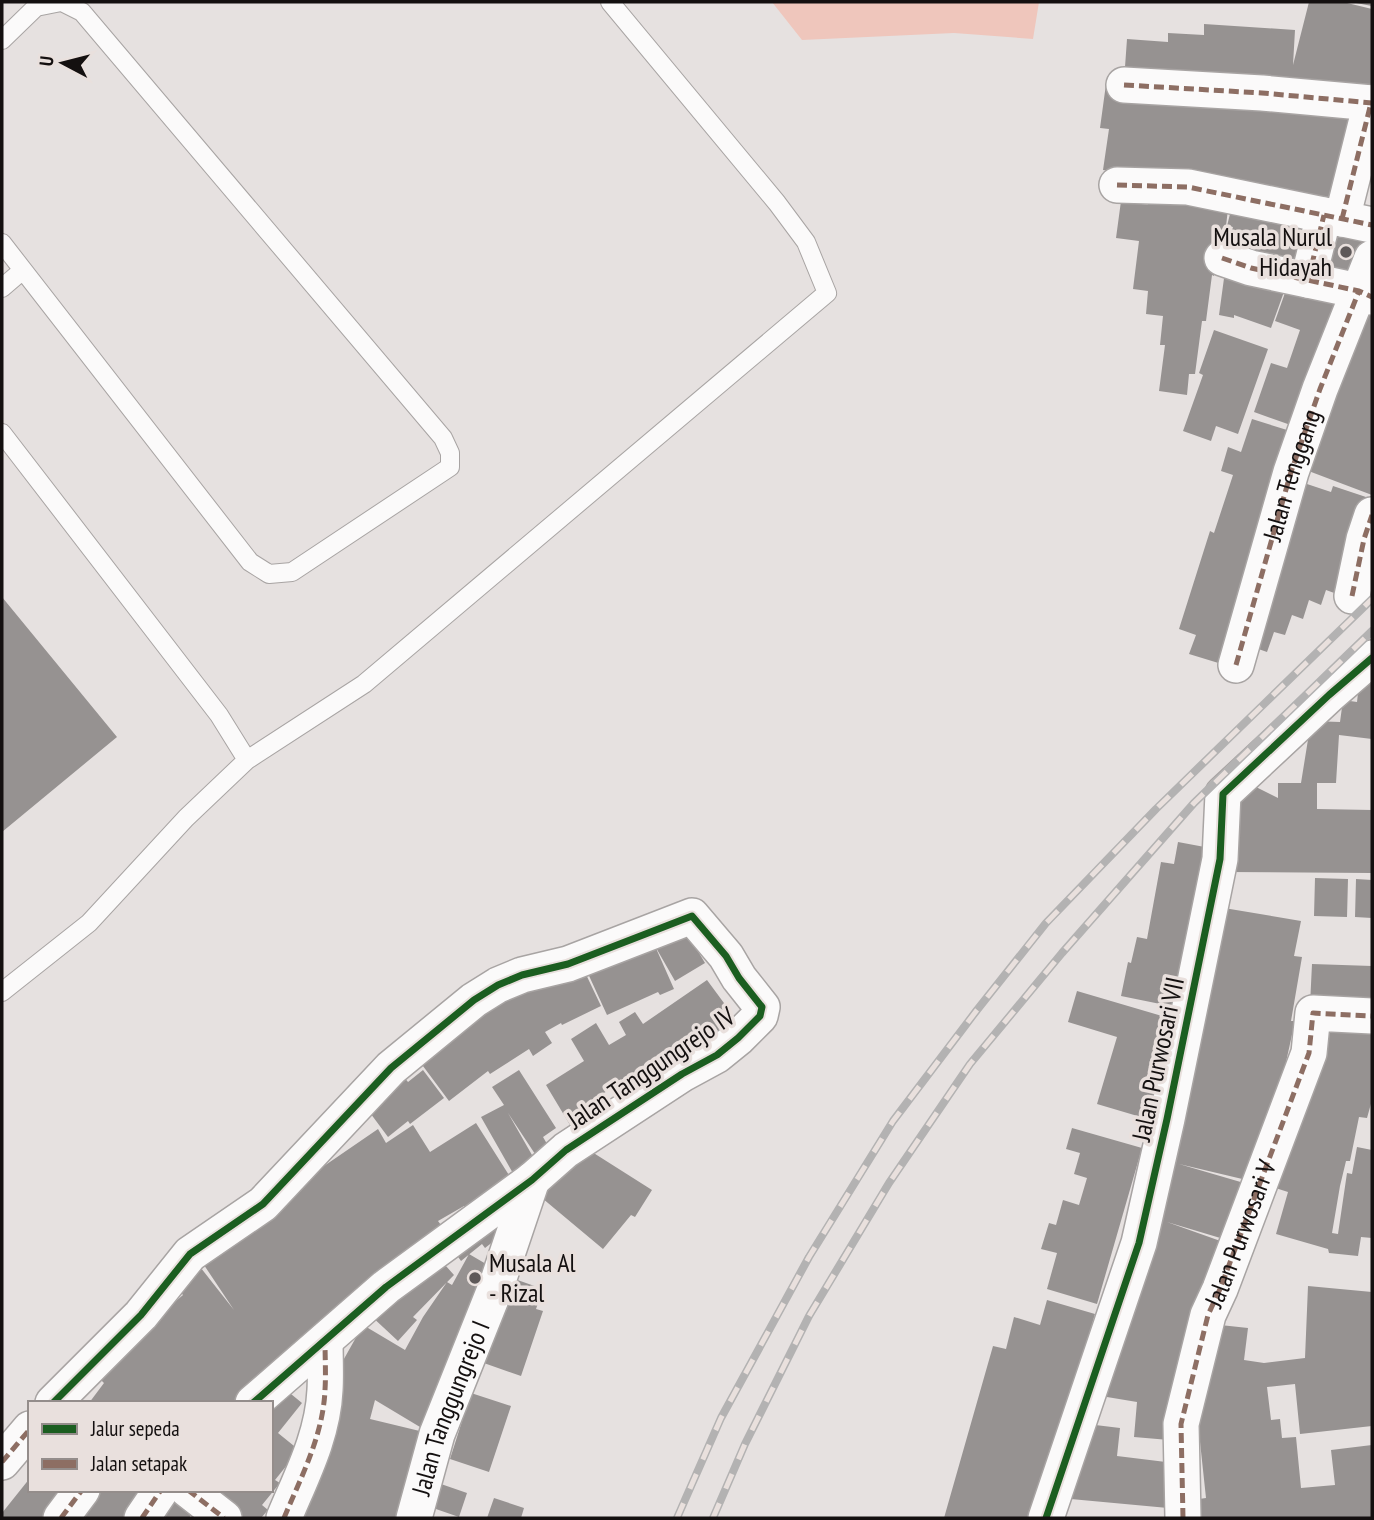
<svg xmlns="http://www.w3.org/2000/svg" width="1374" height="1520" font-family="'PT Sans Narrow',sans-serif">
<rect width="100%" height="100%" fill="#e6e1e0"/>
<path fill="#efc6bc" d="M 772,2 L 1039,2 L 1033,39 L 954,33 L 802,40 Z"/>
<path fill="#969291" d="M 1309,2 L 1343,2 L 1372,9 L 1372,92 L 1327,80 L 1323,94 L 1124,81 L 1127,39 L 1168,42 L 1168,33 L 1204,35 L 1204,24 L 1295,30 L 1293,65 Z
M 1356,2 L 1372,2 L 1372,6 L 1356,3 Z
M 1106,84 L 1173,93 L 1357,105 L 1338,207 L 1288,195 L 1103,170 L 1109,129 L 1100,128 Z
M 1234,198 L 1320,220 L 1294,273 L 1225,255 L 1233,227 L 1227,226 Z
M 1148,199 L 1228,209 L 1224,243 L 1219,242 L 1214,276 L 1212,275 L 1206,321 L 1202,321 L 1195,374 L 1189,374 L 1187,395 L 1159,391 L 1165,345 L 1160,345 L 1163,316 L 1146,314 L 1148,291 L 1133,289 L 1139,241 L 1116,238 L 1121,201 L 1148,205 Z
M 1335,224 L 1370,235 L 1356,280 L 1321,270 Z
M 1225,271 L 1285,289 L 1271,328 L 1234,315 L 1234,318 L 1219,315 Z
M 1291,276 L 1348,296 L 1302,429 L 1254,412 L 1271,363 L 1287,368 L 1300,330 L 1275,321 Z
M 1361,302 L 1372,307 L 1372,495 L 1298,467 Z
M 1214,330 L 1268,349 L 1238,434 L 1216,426 L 1211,441 L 1183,431 L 1203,375 L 1199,373 Z
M 1252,419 L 1300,434 L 1225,665 L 1189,654 L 1196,635 L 1179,629 L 1210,531 L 1214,533 L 1233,475 L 1221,471 L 1228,447 L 1241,452 Z
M 1298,481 L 1331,492 L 1333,486 L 1372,499 L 1337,594 L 1326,590 L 1321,605 L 1309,600 L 1303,619 L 1292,615 L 1285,635 L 1274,632 L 1267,652 L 1247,645 Z
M 2,597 L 117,737 L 2,832 Z
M 1360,675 L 1372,676 L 1372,739 L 1339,735 L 1336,783 L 1317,783 L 1317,809 L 1372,810 L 1372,873 L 1226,872 L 1238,797 L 1248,783 L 1278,798 L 1278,783 L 1301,783 L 1311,721 L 1340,722 L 1343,700 L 1357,702 Z
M 1178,842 L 1210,848 L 1180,1008 L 1121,996 L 1128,962 L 1131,963 L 1137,937 L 1147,939 L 1161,862 L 1174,864 Z
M 1315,878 L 1348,879 L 1347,917 L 1314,916 Z
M 1356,879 L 1372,880 L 1372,918 L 1355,917 Z
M 1218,907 L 1301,921 L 1294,956 L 1302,957 L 1291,1021 L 1295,1021 L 1277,1103 L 1255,1182 L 1179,1164 L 1244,1183 L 1227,1240 L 1167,1222 L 1226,1243 L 1169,1440 L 1134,1437 L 1137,1402 L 1095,1395 Z
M 683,926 L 705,963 L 675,981 L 655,946 L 674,989 L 660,995 L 658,992 L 607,1015 L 585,967 Z
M 1312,964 L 1372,966 L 1372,1007 L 1310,1005 Z
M 582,966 L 601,1006 L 562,1025 L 561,1023 L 545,1032 L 552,1043 L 533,1056 L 529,1049 L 490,1074 L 488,1071 L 449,1101 L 420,1062 L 518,989 L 522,995 L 539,985 Z
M 707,980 L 735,1018 L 713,1034 L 711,1031 L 666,1060 L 668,1063 L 633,1084 L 629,1078 L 604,1093 L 608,1100 L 570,1125 L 546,1085 L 584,1061 L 571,1039 L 596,1023 L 609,1045 L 626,1035 L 619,1022 L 635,1012 L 643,1024 Z
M 1077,991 L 1179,1021 L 1151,1120 L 1097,1104 L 1117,1037 L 1068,1022 Z
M 1324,1015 L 1372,1026 L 1372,1100 L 1367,1118 L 1359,1117 L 1350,1161 L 1346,1161 L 1340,1186 L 1332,1233 L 1338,1234 L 1347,1173 L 1352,1174 L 1357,1147 L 1372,1150 L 1372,1238 L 1361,1237 L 1358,1256 L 1329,1253 L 1328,1249 L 1276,1234 L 1288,1192 L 1269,1186 L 1281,1144 L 1293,1147 L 1305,1105 Z
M 423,1070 L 444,1098 L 410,1124 L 408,1121 L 388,1137 L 362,1102 L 400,1072 L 408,1082 Z
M 519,1070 L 556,1128 L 543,1137 L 550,1149 L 537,1157 L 508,1113 L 536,1162 L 514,1175 L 481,1117 L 504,1105 L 492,1087 Z
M 476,1123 L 514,1183 L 468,1212 L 464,1206 L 438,1221 L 446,1232 L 301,1346 L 236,1403 L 89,1403 L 104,1383 L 97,1376 L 141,1331 L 183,1295 L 173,1284 L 197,1263 L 234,1310 L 202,1262 L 308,1177 L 378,1129 L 386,1143 L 413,1125 L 430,1152 Z
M 1072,1128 L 1142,1148 L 1097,1304 L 1047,1289 L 1057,1253 L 1041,1249 L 1049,1223 L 1056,1225 L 1063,1200 L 1079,1205 L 1087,1178 L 1074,1174 L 1080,1153 L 1066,1149 Z
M 581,1145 L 652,1190 L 635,1217 L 631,1215 L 603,1249 L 542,1198 Z
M 494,1213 L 508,1230 L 485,1248 L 482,1244 L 461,1261 L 451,1247 Z
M 469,1254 L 498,1271 L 420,1427 L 375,1400 L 370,1419 L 428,1433 L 407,1518 L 299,1518 L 331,1382 L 363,1325 L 405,1350 L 423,1317 L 447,1282 L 452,1285 Z
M 437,1256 L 454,1275 L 413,1317 L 417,1320 L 398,1341 L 369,1314 Z
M 509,1277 L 543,1289 L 536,1309 L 543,1311 L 521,1376 L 481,1362 Z
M 1308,1286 L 1372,1292 L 1372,1426 L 1300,1434 L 1295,1384 L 1267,1387 L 1271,1420 L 1280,1419 L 1282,1438 L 1296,1437 L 1301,1488 L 1335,1485 L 1331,1450 L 1372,1445 L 1372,1518 L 1194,1518 L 1192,1500 L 1206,1498 L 1195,1395 L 1211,1324 L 1248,1328 L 1244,1360 L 1264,1363 L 1305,1358 Z
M 1047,1300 L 1095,1314 L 1036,1518 L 944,1518 L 993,1346 L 1006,1349 L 1014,1317 L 1040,1325 Z
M 280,1385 L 302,1403 L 278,1433 L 299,1450 L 275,1480 L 280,1483 L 262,1505 L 268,1510 L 261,1518 L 236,1518 L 196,1490 L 271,1490 L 271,1403 Z
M 471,1393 L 511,1406 L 489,1472 L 450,1459 Z
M 1079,1423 L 1120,1428 L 1117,1456 L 1174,1463 L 1168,1508 L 1060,1498 Z
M 30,1478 L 30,1490 L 74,1490 L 51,1518 L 2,1518 L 2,1513 Z
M 441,1484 L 467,1493 L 459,1517 L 433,1508 Z
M 92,1490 L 153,1490 L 128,1518 L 68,1518 Z
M 177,1494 L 196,1508 L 189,1518 L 159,1518 Z
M 494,1498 L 524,1508 L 521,1518 L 487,1518 Z"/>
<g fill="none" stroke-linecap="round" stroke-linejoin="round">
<g stroke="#a8a4a3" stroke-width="20">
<path id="lane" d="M 2,40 L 36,7 L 61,2
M 2,243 L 250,562 L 269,574 L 292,572 L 450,467 L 450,453 L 443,438 L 82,12 L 62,2
M 2,288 L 23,270
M 2,433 L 219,715 L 247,760 L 186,818 L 89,923 L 2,992
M 247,760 L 364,684 L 827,293 L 806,242 L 777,203 L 610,2"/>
</g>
<g stroke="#a8a4a3" stroke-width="38">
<g id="street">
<path d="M 1124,85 L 1262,93 L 1372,103"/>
<path d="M 1117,185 L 1188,187 L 1372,225"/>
<path d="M 1342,219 L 1371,103"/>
<path d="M 1222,258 L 1251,268 L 1359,291 L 1372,297"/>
<path d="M 1308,280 L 1324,215"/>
<path d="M 1352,596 L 1364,539 L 1372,515"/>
<path id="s1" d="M 1236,665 L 1291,472 L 1320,389 L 1372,258"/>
<path d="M 53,1403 L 141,1315 L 190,1254 L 263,1204 L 391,1068 L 474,1000 L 498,985 L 522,975 L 568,964 L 692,916 L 726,956 L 739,978 L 762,1007 L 760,1016 L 738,1038 L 717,1055 L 682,1074 L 566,1150 L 532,1180 L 386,1287 L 253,1403"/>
<path d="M 2,1462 L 30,1429"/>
<path d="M 188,1490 L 224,1518"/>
<path d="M 61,1518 L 82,1490"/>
<path d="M 142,1518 L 161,1490"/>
<path d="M 284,1518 C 301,1477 323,1436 325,1390 C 326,1374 325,1357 325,1341"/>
<path id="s2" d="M 414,1518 L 437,1434 L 497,1284 L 532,1180"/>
<path d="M 1046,1518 L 1139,1243 L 1167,1119 L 1220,859 L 1223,794 L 1329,695 L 1372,658"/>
<path id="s3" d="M 1183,1518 L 1181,1424 L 1208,1315 L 1220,1289 L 1309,1053 L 1313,1013 L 1372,1016"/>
</g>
</g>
<use href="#lane" stroke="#fbfafa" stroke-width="18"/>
<use href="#street" stroke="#fbfafa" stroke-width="35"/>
<g stroke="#b3b2b2" stroke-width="8">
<path id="rail" d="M 677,1518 L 721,1418 L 809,1257 L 893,1121 L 977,1010 L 1046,923 L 1156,809 L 1372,599
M 713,1518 L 745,1444 L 809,1316 L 889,1183 L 970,1064 L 1062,953 L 1194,803 L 1372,631"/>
</g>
<use href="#rail" stroke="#e9e0dd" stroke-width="5" stroke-dasharray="16" stroke-linecap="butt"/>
<path stroke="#8d6e63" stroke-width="5" stroke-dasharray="10 5" stroke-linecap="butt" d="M 1124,85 L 1262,93 L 1372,103
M 1117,185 L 1188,187 L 1372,225
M 1342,219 L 1371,103
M 1222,258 L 1251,268 L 1359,291 L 1372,297
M 1308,280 L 1324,215
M 1352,596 L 1364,539 L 1372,515
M 1236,665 L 1291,472 L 1320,389 L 1359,291
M 2,1462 L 30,1429
M 188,1490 L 224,1518
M 61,1518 L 82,1490
M 142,1518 L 161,1490
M 284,1518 C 301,1477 323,1436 325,1390 C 326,1374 325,1357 325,1341
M 1183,1518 L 1181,1424 L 1208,1315 L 1220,1289 L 1309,1053 L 1313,1013 L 1372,1016"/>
<g stroke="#e9e0dd" stroke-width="11">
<path id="cycleway" d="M 53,1403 L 141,1315 L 190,1254 L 263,1204 L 391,1068 L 474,1000 L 498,985 L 522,975 L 568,964 L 692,916 L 726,956 L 739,978 L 762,1007 L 760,1016 L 738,1038 L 717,1055 L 682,1074 L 566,1150 L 532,1180 L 386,1287 L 253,1403
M 1046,1518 L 1139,1243 L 1167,1119 L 1220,859 L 1223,794 L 1329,695 L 1372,658"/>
</g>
<use href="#cycleway" stroke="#1b5e20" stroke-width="7"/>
</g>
<g fill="#5e5959" stroke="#e9e0dd" stroke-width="2.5">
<circle cx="1346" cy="252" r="7"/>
<circle cx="475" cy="1278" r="7"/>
</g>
<g text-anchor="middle" stroke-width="7" stroke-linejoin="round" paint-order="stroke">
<g font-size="26" fill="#141010" stroke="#e9e0dd" text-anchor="end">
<text x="1332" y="246">Musala Nurul<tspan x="1332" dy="30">Hidayah</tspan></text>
<text x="489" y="1272" text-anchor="start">Musala Al<tspan x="489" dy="30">- Rizal</tspan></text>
</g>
<g font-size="26" fill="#141010" stroke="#e9e0dd">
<text dy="9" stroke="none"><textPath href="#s1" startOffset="198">Jalan Tenggang</textPath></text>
<text transform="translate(1158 1059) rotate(-78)" y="9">Jalan Purwosari VII</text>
<text transform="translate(651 1068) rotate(-34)" y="9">Jalan Tanggungrejo IV</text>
<text dy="9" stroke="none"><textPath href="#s3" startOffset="294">Jalan Purwosari V</textPath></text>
<text dy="9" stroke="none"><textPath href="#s2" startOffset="116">Jalan Tanggungrejo I</textPath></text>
</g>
</g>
<rect width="1374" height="1520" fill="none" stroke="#141010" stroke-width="7"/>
<rect x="28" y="1401" width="245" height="91" fill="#e9e0dd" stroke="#948d8b" stroke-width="2"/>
<rect x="42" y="1424" width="35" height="10" fill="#1b5e20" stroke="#948d8b" stroke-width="2"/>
<text x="91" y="1436" font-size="21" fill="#141010">Jalur sepeda</text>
<rect x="42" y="1459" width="35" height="10" fill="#8d6e63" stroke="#948d8b" stroke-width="2"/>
<text x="91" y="1471" font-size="21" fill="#141010">Jalan setapak</text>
<g transform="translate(63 63) rotate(277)" stroke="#e9e0dd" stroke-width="5" paint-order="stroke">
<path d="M0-5L12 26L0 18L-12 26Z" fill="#141010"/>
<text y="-10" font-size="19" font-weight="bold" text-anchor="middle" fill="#141010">U</text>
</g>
</svg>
